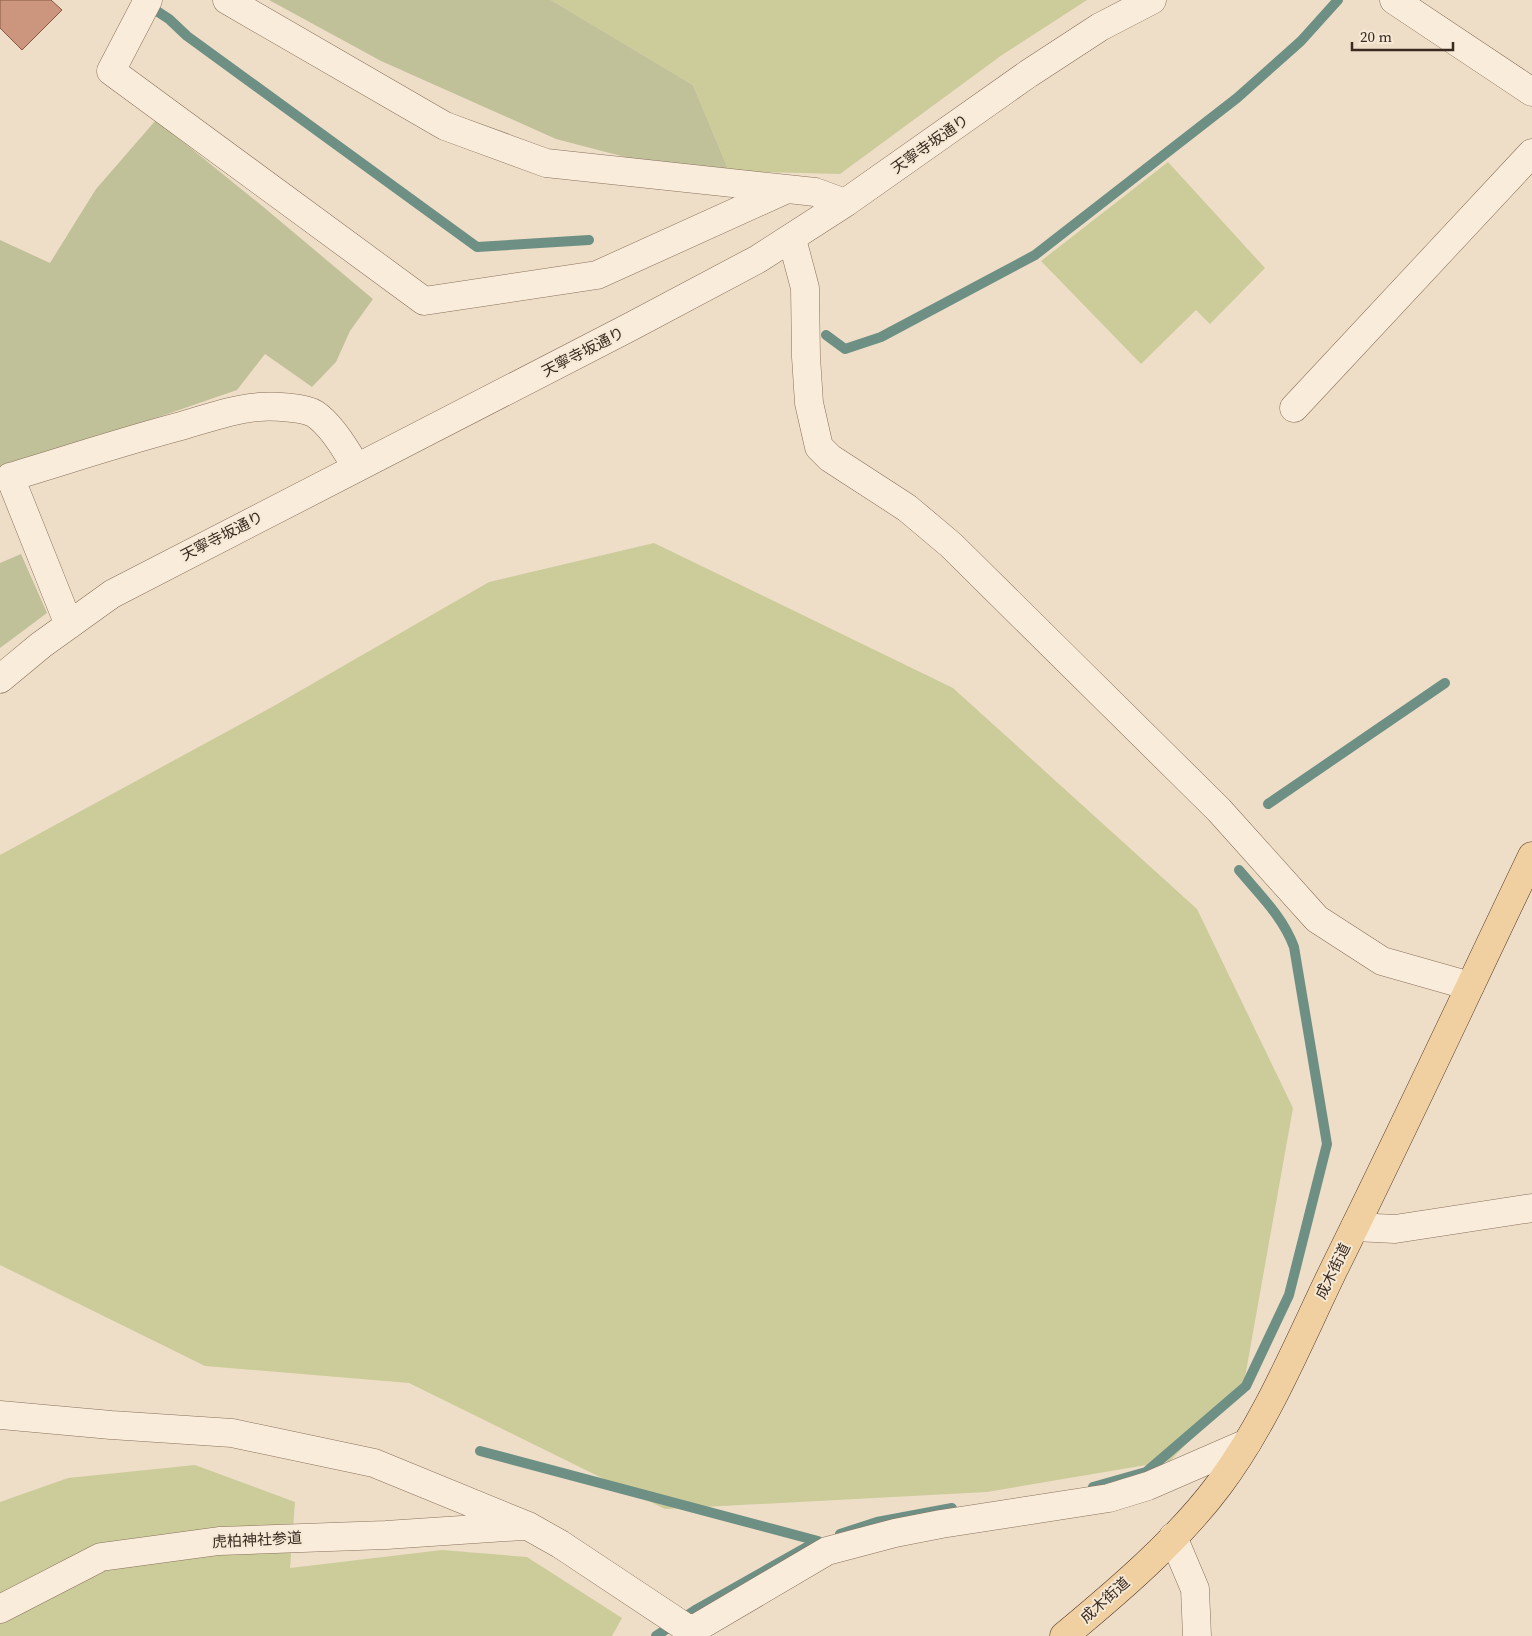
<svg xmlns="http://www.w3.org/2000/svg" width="1532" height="1636" font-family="'Source Serif 4','Noto Sans JP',serif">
<rect width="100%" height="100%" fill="#eedec7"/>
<path fill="#cccc9b" d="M 551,0 L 1087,0 L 1002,55 L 840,174 L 729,171 L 693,85 Z
M 1168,162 L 1265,268 L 1210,324 L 1196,310 L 1141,364 L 1041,261 Z
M 654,543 L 953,688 L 1197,909 L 1293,1108 L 1244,1383 L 1170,1461 L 987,1492 L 665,1509 L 409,1383 L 205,1366 L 0,1265 L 0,855 L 272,707 L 489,582 Z
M 195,1465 L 295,1502 L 290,1568 L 442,1550 L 527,1557 L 622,1618 L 612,1636 L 0,1636 L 0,1502 L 68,1478 Z"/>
<path fill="#c1c199" d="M 269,0 L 551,0 L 693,85 L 729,171 L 648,163 L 556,139 L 381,61 Z
M 156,120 L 261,205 L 373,299 L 350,331 L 336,362 L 312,387 L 265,354 L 237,390 L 118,431 L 0,468 L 0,240 L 50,263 L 96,189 Z
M 21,554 L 47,613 L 0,648 L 0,563 Z"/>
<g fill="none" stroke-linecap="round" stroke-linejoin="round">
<path stroke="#6e9084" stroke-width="10" d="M 146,4 L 169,19 L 187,36 L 477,247 L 589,240
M 826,335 L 845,349 L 881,337 L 1035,255 L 1237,98 L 1301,41 L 1338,0
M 1268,804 L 1445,683
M 480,1451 L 818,1541
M 1093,1487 L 1146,1472 L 1246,1386 L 1289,1295 L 1327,1144 L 1294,947 C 1283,917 1260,895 1239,870
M 840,1534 L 877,1522 L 952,1508
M 656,1636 L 697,1609 L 812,1544"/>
</g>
<path fill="#cb967d" stroke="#885742" d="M 0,0 L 51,0 L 62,10 L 22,50 L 0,28 Z"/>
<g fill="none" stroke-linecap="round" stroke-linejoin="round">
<g stroke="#89705c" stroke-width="29">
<path id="minor" d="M 148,0 L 111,71 L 424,301 L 597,275 L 787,189
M 227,0 L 445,126 L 546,163 L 815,192 L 845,203
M 1394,0 L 1532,92
M 792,239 L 805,288 L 806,357 L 809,403 L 819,447 L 830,458 L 907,508 L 951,545 L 1219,810 L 1317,919 L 1382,961 L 1470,986
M 1294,408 L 1532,153
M 69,625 L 10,477 C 67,460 124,441 181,426 C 206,419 232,409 259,407 C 271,406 304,407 315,414 C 330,424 347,451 356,467
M 0,679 L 41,645 L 112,594 L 630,327 L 758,259 L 845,203 L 1028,74 L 1100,27 L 1152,0
M 1355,1227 L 1395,1229 L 1532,1208
M 0,1415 L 111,1425 L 232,1433 L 374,1463 L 528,1526 L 560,1544 L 691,1631 L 695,1636
M 1173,1537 L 1195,1589 L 1197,1636
M 0,1609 L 101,1557 L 219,1541 L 386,1535 L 522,1526
M 691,1631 L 827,1551 L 895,1533 L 941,1524 L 1109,1498 L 1148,1486 L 1247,1443"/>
</g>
<g stroke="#573e30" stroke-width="29">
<path id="major" d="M 1064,1636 C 1117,1592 1178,1540 1219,1485 C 1267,1421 1299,1341 1334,1269 C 1402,1132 1466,994 1532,856"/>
</g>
<use href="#minor" stroke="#f9ecda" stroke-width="28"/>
<use href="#major" stroke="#f0cfa0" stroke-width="28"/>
</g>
<g text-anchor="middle" stroke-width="4" stroke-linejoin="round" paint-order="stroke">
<g font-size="15" fill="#3a2a20" stroke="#f5e9d6">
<text transform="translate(930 144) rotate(-35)" y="5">天寧寺坂通り</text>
<text transform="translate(583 352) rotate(-27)" y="5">天寧寺坂通り</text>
<text transform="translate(222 536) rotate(-27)" y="5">天寧寺坂通り</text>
<text transform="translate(1333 1271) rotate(-64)" y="5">成木街道</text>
<text transform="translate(257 1540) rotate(-3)" y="5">虎柏神社参道</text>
<text transform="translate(1105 1600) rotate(-42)" y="5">成木街道</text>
</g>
</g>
<path d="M1352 42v8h101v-8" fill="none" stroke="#3a2a20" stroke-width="2.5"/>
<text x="1360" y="42" font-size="15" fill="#3a2a20" stroke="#f5e9d6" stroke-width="4" paint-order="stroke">20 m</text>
</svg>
